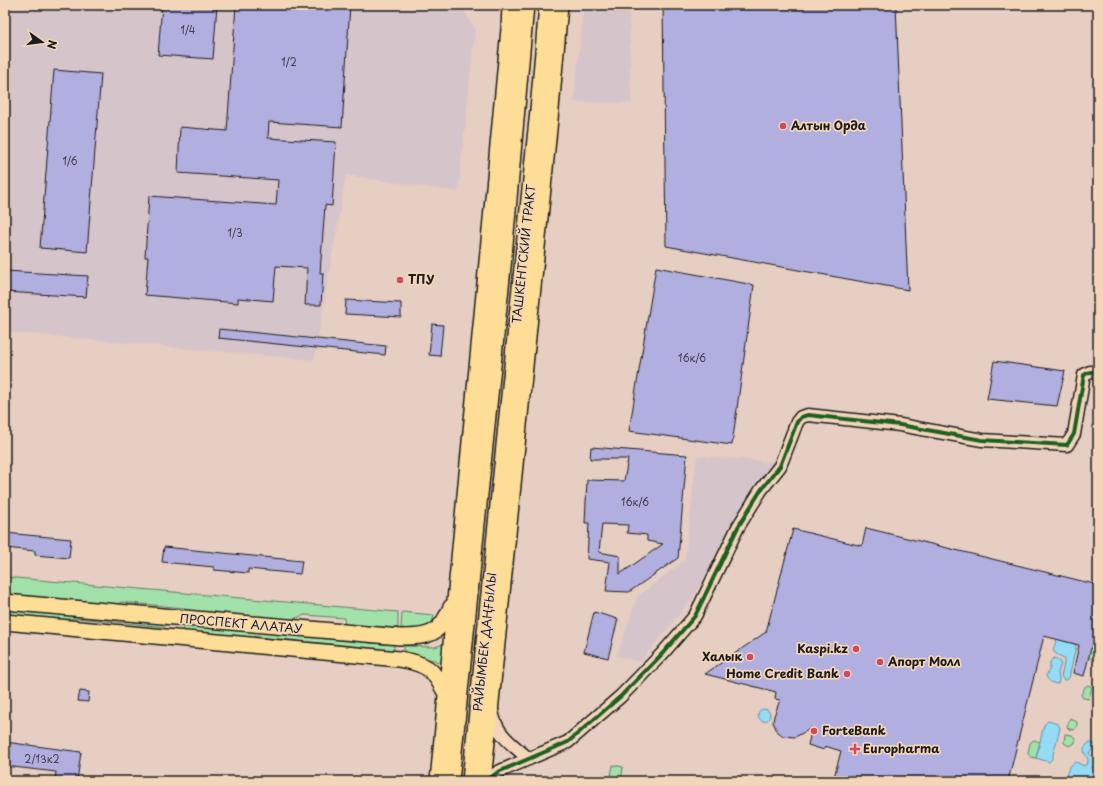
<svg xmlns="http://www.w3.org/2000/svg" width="1103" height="786" font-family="'Playpen Sans',sans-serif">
<rect width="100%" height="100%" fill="#e6cec2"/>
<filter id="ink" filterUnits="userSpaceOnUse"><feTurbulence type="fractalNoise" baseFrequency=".025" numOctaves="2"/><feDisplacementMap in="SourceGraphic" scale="8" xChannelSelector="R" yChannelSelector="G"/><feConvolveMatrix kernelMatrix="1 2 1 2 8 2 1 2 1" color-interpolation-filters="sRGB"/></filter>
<g filter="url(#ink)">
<path fill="#d6c4cb" d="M 5,5 L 464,5 L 464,9 L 475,30 L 458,192 L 346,175 L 314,360 L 5,332 Z
M 584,5 L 629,5 L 631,103 L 574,102 Z
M 697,456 L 774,462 L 691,600 L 640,662 L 617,656 L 637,597 L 685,560 Z"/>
<path fill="#a2e1aa" stroke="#5f7e63" d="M 5,577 L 398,612 L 398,628 L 345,625 L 344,618 L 305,615 L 290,620 L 192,613 L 185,608 L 121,602 L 112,607 L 5,596 Z
M 5,607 L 166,623 L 165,627 L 77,618 L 53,621 L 5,616 Z
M 402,612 L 434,615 L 431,627 L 420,630 L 401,628 Z
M 183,625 L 394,645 L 394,654 L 182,634 Z
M 443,644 L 441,664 L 434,660 L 404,655 L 404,646 L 435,647 Z
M 1089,647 L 1098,649 L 1098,655 L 1094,659 L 1091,659 L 1088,656 Z
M 1088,685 L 1092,687 L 1089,699 L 1083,698 L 1081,695 L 1085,687 Z
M 1070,718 L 1077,722 L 1077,726 L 1074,730 L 1069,729 L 1067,727 Z
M 1065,734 L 1072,735 L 1075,738 L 1075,743 L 1069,746 L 1064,743 Z
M 1034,740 L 1040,742 L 1036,758 L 1031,757 L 1028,754 L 1030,743 Z
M 613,765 L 623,767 L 621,781 L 610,781 Z"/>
<path fill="#94dbf6" stroke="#648f9f" d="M 1057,639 L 1075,644 L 1076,647 L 1069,678 L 1067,680 L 1064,680 L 1061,677 L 1064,663 L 1064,658 L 1056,654 L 1053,650 Z
M 1054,658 L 1059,660 L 1061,664 L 1058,672 L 1059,681 L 1058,684 C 1053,684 1048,681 1046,676 L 1050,668 L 1050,662 Z
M758 715a6 6 0 1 1 12 0a6 6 0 1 1-12 0Z
M 1048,721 L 1058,724 L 1060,728 L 1052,759 L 1049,762 L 1036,758 L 1044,725 Z
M 1089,743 L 1092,743 L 1098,746 L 1098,753 L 1093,749 L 1089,753 L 1091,756 L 1098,758 L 1098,764 L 1095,764 L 1092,768 L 1098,774 L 1098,781 L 1065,781 C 1067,773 1068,765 1076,762 L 1084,766 L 1088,763 L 1088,759 C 1084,753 1081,748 1089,743 Z"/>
<path fill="#b1aee0" stroke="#1c1c1c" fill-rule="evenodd" d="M 162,5 L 217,5 L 213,59 L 158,55 Z
M 236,5 L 350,5 L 342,127 L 269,122 L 268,138 L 336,142 L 332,206 L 325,205 L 320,273 L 323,273 L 321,305 L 305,305 L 307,268 L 276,266 L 273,301 L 238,298 L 238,303 L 145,295 L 148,257 L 145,257 L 149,196 L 276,205 L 278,180 L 178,173 L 180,127 L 227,131 Z
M 663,5 L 896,5 L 908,290 L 666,246 Z
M 54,70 L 101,74 L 87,252 L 40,248 Z
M 656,267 L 754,285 L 732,445 L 629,431 Z
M 5,271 L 88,276 L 86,297 L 5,292 Z
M 346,300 L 401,303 L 401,317 L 345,314 Z
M 432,324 L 443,325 L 440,356 L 429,355 Z
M 219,329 L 386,346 L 385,355 L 218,338 Z
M 994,361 L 1065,371 L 1057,406 L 987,399 Z
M 591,447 L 687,455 L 678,558 L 629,592 L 606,591 L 610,562 L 587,559 L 589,523 L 585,523 L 587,480 L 624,481 L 628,459 L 590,459 ZM 602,524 L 628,525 L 627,533 L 647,535 L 647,541 L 663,544 L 620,574 L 620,556 L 599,552 Z
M 866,528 L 1098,585 L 1098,649 L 1091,648 L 1084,676 L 1073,673 L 1079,645 L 1044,636 L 1008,781 L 833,781 L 841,751 L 825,746 L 824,750 L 808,745 L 812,728 L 795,737 L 783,736 L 777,731 L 773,722 L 774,716 L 780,700 L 775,699 L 776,692 L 705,674 L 766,632 L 793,529 L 862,546 Z
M 5,533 L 71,539 L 69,558 L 35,555 L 35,551 L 5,548 Z
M 164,547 L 302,561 L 300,574 L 248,569 L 248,573 L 214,570 L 214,567 L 162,562 Z
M 594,612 L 618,619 L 608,658 L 584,652 Z
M 80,691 L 89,692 L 88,702 L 78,701 Z
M 5,742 L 81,752 L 77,781 L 55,781 L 56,772 L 5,766 Z"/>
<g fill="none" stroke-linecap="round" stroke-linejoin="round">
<g stroke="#1c1c1c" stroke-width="15">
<path id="minor" d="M 492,710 C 495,734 512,744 529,759
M 486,781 L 498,772 L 568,742 L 621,696 L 662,654 L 695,616 L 738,527 L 761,490 L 780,466 L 797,422 L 801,417 L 808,415 L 900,425 L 982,440 L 1067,445 L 1074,434 L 1084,375 L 1090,372 L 1098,372"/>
</g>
<g stroke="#1c1c1c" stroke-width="18">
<path id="major" d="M 5,602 L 400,637 C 429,637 440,635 451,607
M 5,622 L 399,659 C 427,664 433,668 446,694
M 438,781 L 509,29 L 510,5
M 483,781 L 551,109 L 560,5"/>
</g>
<g stroke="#1c1c1c" stroke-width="20">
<path id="highway" d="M 450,781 L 502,267 L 525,5
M 471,781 L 539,110 L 548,5"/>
</g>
<use href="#minor" stroke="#f3d6ba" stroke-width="12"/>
<use href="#major" stroke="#fedd96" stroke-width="15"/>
<use href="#highway" stroke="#fedd96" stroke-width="17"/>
<g stroke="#f3d6ba" stroke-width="6">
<path id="cycleway" d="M 486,781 L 498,772 L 568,742 L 621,696 L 662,654 L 695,616 L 738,527 L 761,490 L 780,466 L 797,422 L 801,417 L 808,415 L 900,425 L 982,440 L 1067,445 L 1074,434 L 1084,375 L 1090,372 L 1098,372"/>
</g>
<use href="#cycleway" stroke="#1b5e20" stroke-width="4"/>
</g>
</g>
<g fill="#d1495b" stroke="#f3d6ba" stroke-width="1.5">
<circle cx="783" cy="126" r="4"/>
<circle cx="400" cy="280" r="4"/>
<circle cx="856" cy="649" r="4"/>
<circle cx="750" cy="657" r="4"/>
<circle cx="880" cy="662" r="4"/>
<circle cx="847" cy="674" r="4"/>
<circle cx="814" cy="731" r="4"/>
<path d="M853 743h4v4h4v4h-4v4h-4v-4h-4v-4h4z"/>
</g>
<g text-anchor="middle" stroke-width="3.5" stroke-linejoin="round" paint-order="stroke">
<g font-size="10" fill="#41404d">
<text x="188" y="34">1/4</text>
<text x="289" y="66">1/2</text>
<text x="70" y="165">1/6</text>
<text x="235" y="237">1/3</text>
<text x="692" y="362">16к/6</text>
<text x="635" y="506">16к/6</text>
<text x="42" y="763">2/13к2</text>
</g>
<g font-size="12" font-weight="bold" fill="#1c1c1c" stroke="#f3d6ba" text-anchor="start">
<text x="791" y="130">Алтын Орда</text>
<text x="408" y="284">ТПУ</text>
<text x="848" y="653" text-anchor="end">Kaspi.kz</text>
<text x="742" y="661" text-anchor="end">Халык</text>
<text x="888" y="666">Апорт Молл</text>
<text x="839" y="678" text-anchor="end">Home Credit Bank</text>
<text x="822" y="735">ForteBank</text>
<text x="863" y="753">Europharma</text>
</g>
<g font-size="12" fill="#1c1c1c" stroke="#f3d6ba">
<text transform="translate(524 254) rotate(-84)" y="4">ТАШКЕНТСКИЙ ТРАКТ</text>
<text transform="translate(241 624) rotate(5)" y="4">ПРОСПЕКТ АЛАТАУ</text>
<text transform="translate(485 642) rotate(-84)" y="4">РАЙЫМБЕК ДАҢҒЫЛЫ</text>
</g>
</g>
<rect width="1103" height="786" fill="none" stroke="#f3d6ba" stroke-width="20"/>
<rect x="10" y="10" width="1083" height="766" fill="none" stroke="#1c1c1c" stroke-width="1.5" filter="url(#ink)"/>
<g transform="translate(42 42) rotate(104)" stroke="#f3d6ba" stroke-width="3" paint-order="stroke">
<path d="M0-3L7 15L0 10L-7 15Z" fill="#1c1c1c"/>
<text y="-6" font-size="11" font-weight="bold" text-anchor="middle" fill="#1c1c1c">N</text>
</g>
</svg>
